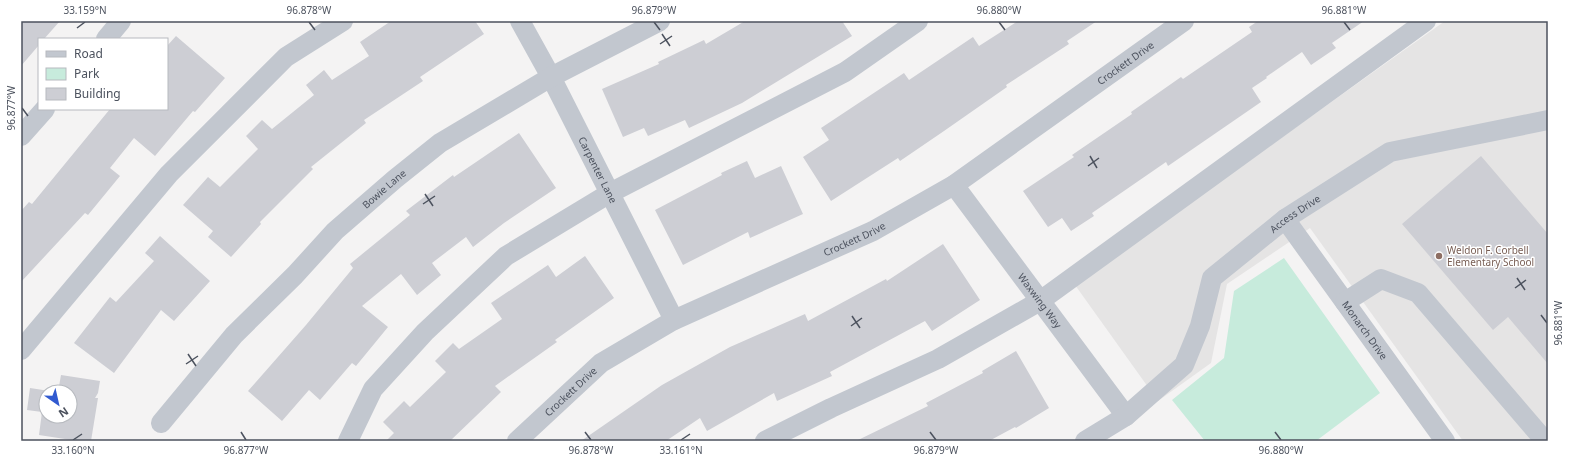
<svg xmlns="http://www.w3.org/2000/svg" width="1569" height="462" font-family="'Noto Sans',sans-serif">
<rect width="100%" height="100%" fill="#f4f3f3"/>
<path fill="#e5e4e4" d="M 1445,21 L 1548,21 L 1548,441 L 1463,441 L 1310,228 L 1227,284 L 1211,363 L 1158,401 L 1075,285 Z"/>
<path fill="#c7ebdc" d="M 1284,258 L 1380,393 L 1316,441 L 1205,441 L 1172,400 L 1224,358 L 1234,291 Z"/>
<path fill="#cdced4" d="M 21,21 L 60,21 L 44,39 L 39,39 L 39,45 L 21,66 Z
M 391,21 L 475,21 L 484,34 L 420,77 L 423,81 L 364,120 L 366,123 L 311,167 L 313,169 L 260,222 L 261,224 L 231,257 L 208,237 L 213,231 L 183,205 L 208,177 L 220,187 L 258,149 L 246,136 L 262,120 L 272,129 L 314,95 L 306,85 L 324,70 L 332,80 L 369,56 L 360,42 Z
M 745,21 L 842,21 L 852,36 L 742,103 L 689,128 L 685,120 L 648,136 L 644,128 L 623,137 L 602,89 L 659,64 L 658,62 L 704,40 L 706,44 Z
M 1018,21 L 1097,21 L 1067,41 L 1069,44 L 1006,85 L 1007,87 L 944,131 L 900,161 L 898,158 L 831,201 L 803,157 L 829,140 L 821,128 L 904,73 L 909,80 L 973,37 L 979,46 Z
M 1258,21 L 1364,21 L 1332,43 L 1336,48 L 1311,65 L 1302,52 L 1266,77 L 1267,78 L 1252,88 L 1261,102 L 1168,166 L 1166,162 L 1092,213 L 1094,216 L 1071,231 L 1062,218 L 1048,227 L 1023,191 L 1074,157 L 1072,155 L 1132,114 L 1131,112 L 1181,77 L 1183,79 L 1252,32 L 1249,27 Z
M 176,36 L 225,78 L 195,112 L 193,111 L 155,156 L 134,138 L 110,168 L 120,176 L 88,215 L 85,213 L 21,282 L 21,211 L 29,202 L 32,204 L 110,109 L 167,109 L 167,46 Z
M 519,133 L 556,188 L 504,223 L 473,247 L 466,237 L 432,263 L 441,275 L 417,295 L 401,274 L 362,306 L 388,327 L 356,366 L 352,363 L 320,400 L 309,390 L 282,421 L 248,391 L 306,325 L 353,268 L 350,264 L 410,215 L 406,211 L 453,175 L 454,177 Z
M 1481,156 L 1548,234 L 1548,364 L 1508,317 L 1493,330 L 1402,224 Z
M 747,161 L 755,178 L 781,166 L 803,214 L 750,238 L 748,232 L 683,265 L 655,210 L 722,175 L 721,173 Z
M 160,236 L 210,281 L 174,321 L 161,310 L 114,373 L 74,343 L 110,297 L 116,302 L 154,261 L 145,253 Z
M 943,244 L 980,300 L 932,331 L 925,321 L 830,372 L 832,376 L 777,401 L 774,393 L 707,431 L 700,418 L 666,441 L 581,441 L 662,385 L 730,347 L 805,314 L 808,321 L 886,279 L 887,281 Z
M 585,256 L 614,298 L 555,340 L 557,342 L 495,386 L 501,392 L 450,441 L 386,441 L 394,433 L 383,422 L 404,401 L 410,407 L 446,372 L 435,361 L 453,343 L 459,349 L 502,319 L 491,303 L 548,265 L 556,277 Z
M 1016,351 L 1049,408 L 1016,428 L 1015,427 L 989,441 L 856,441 L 928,406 L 926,403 L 983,373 L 982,371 Z
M 61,375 L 100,381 L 98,393 L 95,398 L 98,398 L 91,441 L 78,441 L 39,435 L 42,412 L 27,410 L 30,388 L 56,392 L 46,392 L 46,416 L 70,416 L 70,392 L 58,392 Z"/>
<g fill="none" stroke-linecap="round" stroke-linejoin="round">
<g stroke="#c2c7cf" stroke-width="20">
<path id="s1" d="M 520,21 L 551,77 L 674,320"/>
<path d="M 106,39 L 121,21"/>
<path d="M 21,136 L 45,109"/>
<path id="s2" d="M 954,185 L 1126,416"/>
<path id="s3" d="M 1285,219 L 1445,441"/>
<path d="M 1345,302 L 1381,279 L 1418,293 L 1545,441"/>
<path d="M 21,350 L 169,174 L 286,57 L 343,21"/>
<path id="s4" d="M 161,423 L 234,335 L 295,275 L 335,231 L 395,179 L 440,143 L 551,77 L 660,21"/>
<path d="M 348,441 L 373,389 L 425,332 L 506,256 L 610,193 L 845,72 L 918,21"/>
<path id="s5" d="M 517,441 L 601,363 L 674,320 L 873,231 L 954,185 L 1184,21"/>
<path d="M 765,441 L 831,408 L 938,359 L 1040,301 L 1426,21"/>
<path id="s6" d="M 1085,441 L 1126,416 L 1184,365 L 1200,326 L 1212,278 L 1285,219 L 1390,152 L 1548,120"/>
</g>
</g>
<path fill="none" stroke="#4c525e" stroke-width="1.5" d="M 309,22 L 315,30M 654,22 L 660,30M 999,22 L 1005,30M 1344,22 L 1350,30M 77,28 L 85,22M 662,34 L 670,46M 660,44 L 672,36M 22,108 L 28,116M 1090,156 L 1097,168M 1088,166 L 1099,158M 425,194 L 433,206M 423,204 L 435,196M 1517,278 L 1525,290M 1515,288 L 1526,280M 1541,315 L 1547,323M 852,316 L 860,328M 851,326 L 862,318M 188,354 L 196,366M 186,364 L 198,356M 241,432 L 246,440M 585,432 L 591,440M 930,432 L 936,440M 1275,432 L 1281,440M 73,440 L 82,434M 681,440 L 690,434"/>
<circle fill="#8d6e63" stroke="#fff" stroke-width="1.5" cx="1439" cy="256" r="4"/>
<g text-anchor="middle" stroke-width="3" stroke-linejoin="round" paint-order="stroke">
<g font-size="10" fill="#4c525e" stroke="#fff">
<text dy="4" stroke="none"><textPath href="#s5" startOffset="721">Crockett Drive</textPath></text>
<text dy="4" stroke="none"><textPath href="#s1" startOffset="168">Carpenter Lane</textPath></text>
<text dy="4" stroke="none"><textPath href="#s4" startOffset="324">Bowie Lane</textPath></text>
<text dy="4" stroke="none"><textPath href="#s6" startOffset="322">Access Drive</textPath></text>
<text dy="4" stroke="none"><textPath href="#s5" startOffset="397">Crockett Drive</textPath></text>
<text dy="4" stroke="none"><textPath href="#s2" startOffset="144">Waxwing Way</textPath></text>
<text dy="4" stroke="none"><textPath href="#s3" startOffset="137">Monarch Drive</textPath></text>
<text dy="4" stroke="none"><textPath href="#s5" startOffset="73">Crockett Drive</textPath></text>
</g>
<g font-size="10" fill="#785e54" stroke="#fff" text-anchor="start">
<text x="1447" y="254">Weldon F. Corbell<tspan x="1447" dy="12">Elementary School</tspan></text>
</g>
</g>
<rect width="1569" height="462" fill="none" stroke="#ffffff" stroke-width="44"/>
<rect x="38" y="38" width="130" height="72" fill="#ffffff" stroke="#b7babf"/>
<rect x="46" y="51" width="20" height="6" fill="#c2c7cf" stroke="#b7babf"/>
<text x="74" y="58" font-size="12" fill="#4c525e">Road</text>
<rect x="46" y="68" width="20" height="12" fill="#c7ebdc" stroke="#b7babf"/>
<text x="74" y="78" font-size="12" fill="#4c525e">Park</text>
<rect x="46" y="88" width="20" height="12" fill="#cdced4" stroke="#b7babf"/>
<text x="74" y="98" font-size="12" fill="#4c525e">Building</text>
<g transform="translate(58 404) rotate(146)"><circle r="19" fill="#ffffff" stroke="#b7babf"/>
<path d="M0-3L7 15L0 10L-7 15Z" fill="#315ad0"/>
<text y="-6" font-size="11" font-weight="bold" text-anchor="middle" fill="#4c525e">N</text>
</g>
<rect x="22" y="22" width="1525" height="418" fill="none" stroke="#4c525e" stroke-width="1.5"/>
<g font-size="10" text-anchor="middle" fill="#4c525e">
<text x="85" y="14">33.159°N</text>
<text x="309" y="14">96.878°W</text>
<text x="654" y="14">96.879°W</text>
<text x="999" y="14">96.880°W</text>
<text x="1344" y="14">96.881°W</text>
<text transform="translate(11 108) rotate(-90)" y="4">96.877°W</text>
<text transform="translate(1558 323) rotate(-90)" y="4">96.881°W</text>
<text x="73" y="454">33.160°N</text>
<text x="246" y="454">96.877°W</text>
<text x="591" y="454">96.878°W</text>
<text x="681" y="454">33.161°N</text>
<text x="936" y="454">96.879°W</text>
<text x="1281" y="454">96.880°W</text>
</g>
</svg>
